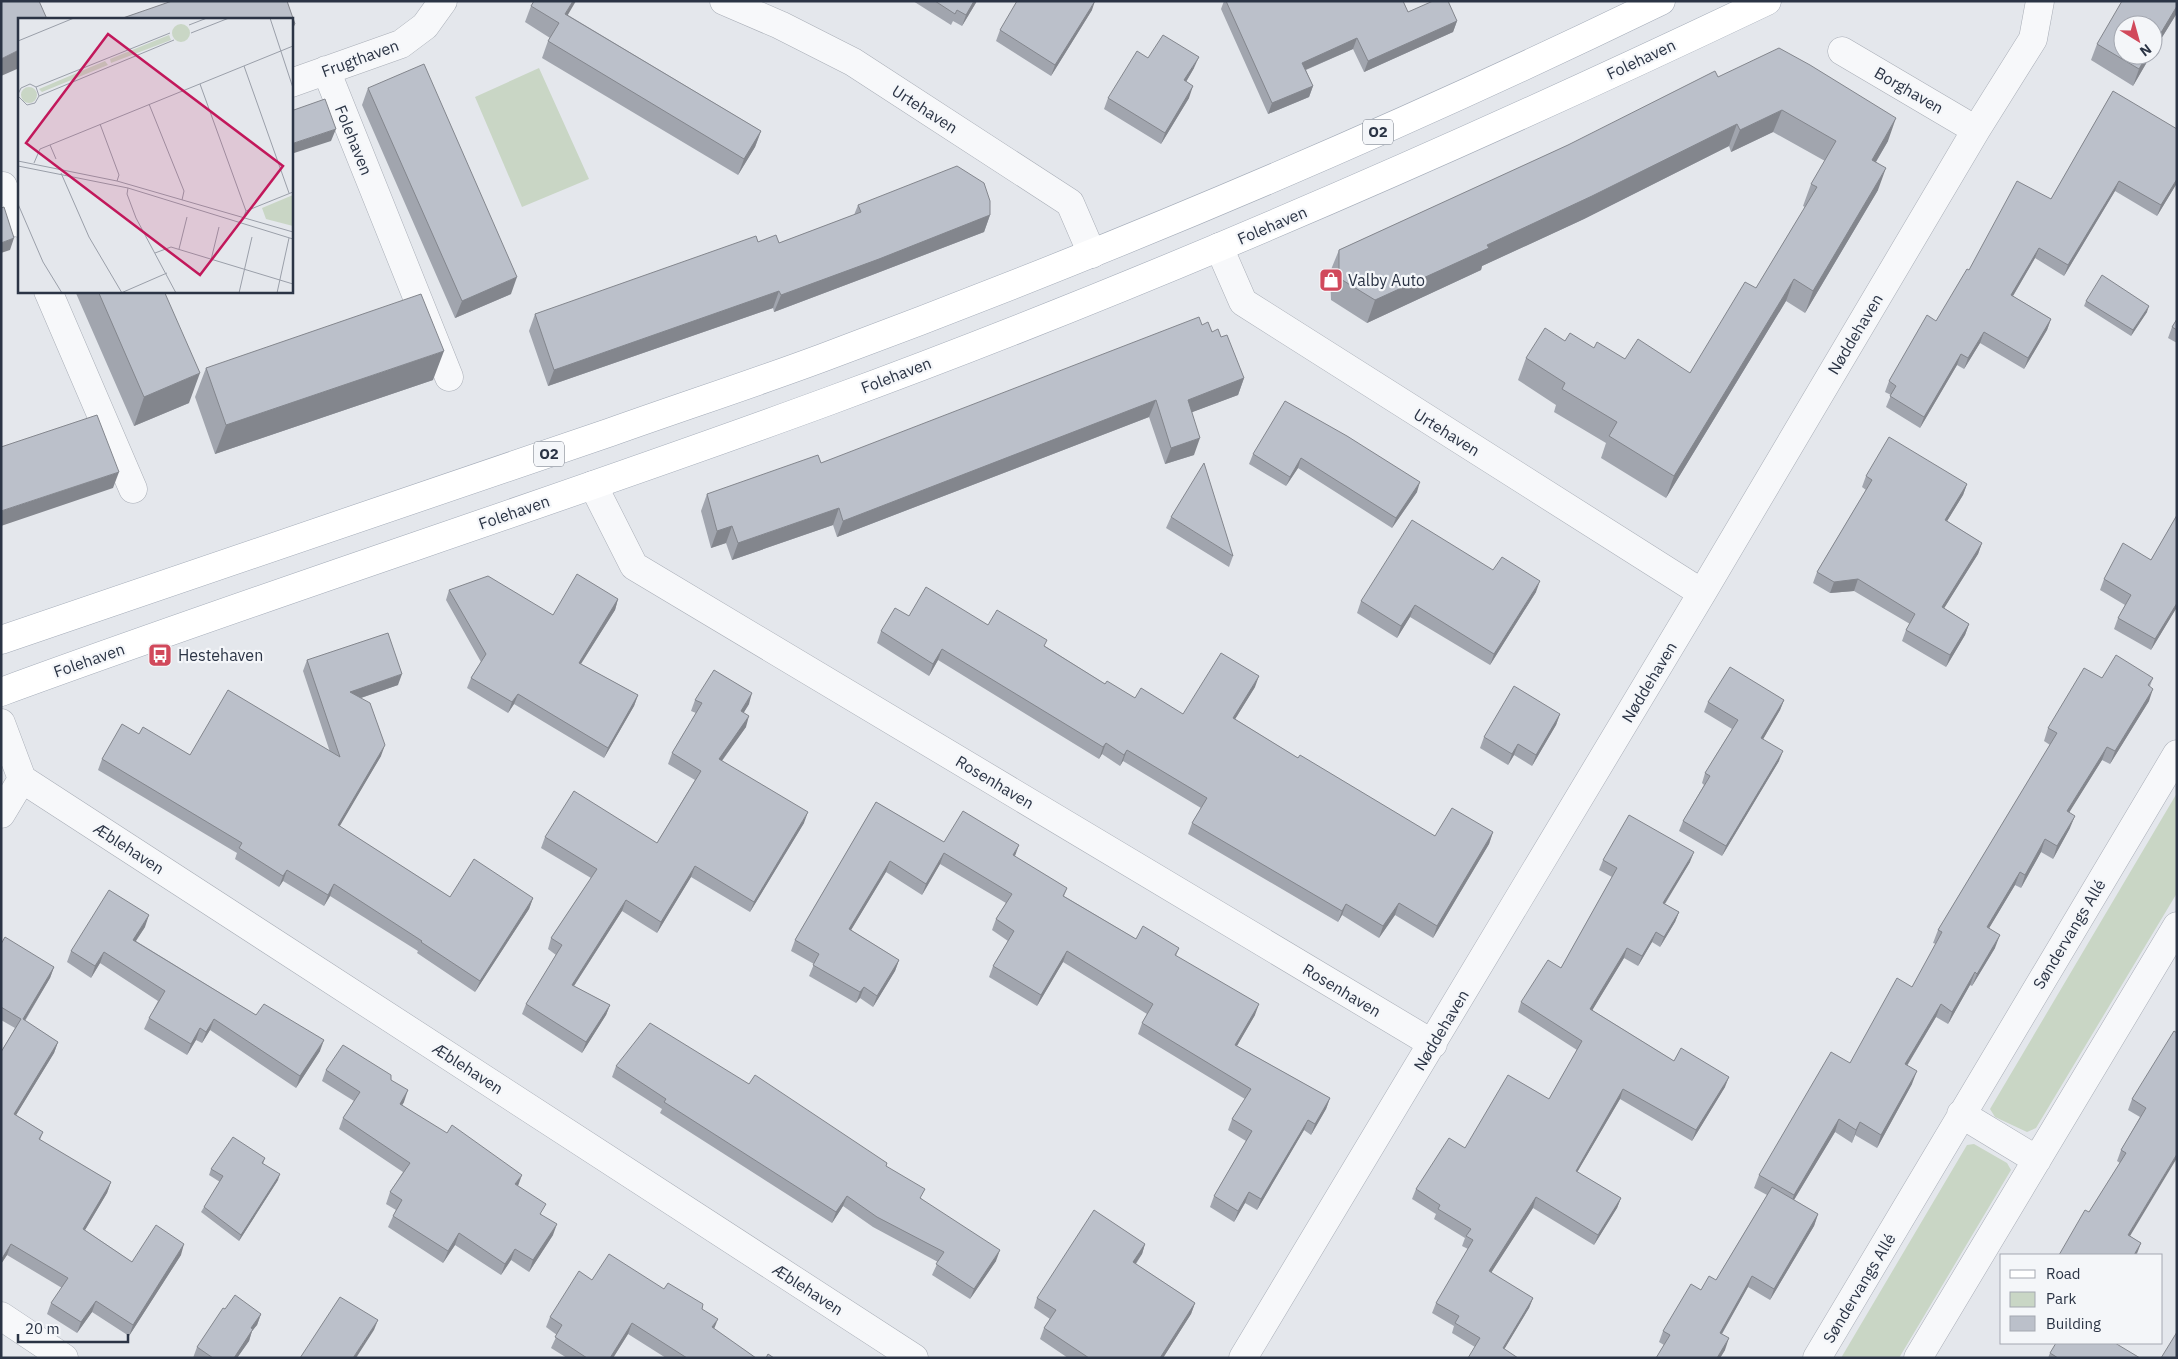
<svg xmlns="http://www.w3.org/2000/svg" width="2178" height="1359" font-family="'IBM Plex Sans',sans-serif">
<rect width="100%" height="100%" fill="#e4e7ec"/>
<path fill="#c9d6c5" d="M 539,68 L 589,179 L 522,207 L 475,97 Z
M 2177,793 L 2177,893 L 2036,1128 L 2027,1132 L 1995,1117 L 1990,1109 Z
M 1974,1144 L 2007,1163 L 2011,1170 L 1899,1358 L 1841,1358 L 1967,1145 Z"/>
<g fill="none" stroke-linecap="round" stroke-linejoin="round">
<g stroke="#a9aeb7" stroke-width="29">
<path id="minor" d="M 724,1 L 780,25 L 853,62 L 1070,203 L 1092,254
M 1842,51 L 1976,130
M 326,70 L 449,377
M 291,83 L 401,44 L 425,26 L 443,1
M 3,186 L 19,223
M 1219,247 L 1243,302 L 1702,593
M 48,291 L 133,489
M 593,485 L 634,566 L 1433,1044
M 1,723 L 22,779 L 1,814
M 22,779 L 914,1358
M 1961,1114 L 2037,1160
M 1,1316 L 64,1358
M 1243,1358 L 1702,593 L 1976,130 L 2033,39 L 2040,1
M 1817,1358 L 2177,754
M 1918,1358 L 2177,926"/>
</g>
<g stroke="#a3abb8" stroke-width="29">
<path id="major" d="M 1,640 C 204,571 408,503 611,432 C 681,407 752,384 822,358 C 1107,252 1387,134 1661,1
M 1,692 C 276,591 554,502 829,401 C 1148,284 1460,147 1767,1"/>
</g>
<use href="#minor" stroke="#f7f8fa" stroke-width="28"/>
<use href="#major" stroke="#fff" stroke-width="28"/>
</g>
<path fill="#a1a5ae" d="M 913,1 L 977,1 L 962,26 L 953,21 L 951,25 Z
M 1224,1 L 1403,1 L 1408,12 L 1457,21 L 1453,32 L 1364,72 L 1353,49 L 1306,70 L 1313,86 L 1309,97 L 1268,114 L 1221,9 Z
M 2177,1 L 2177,13 L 2153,52 L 2153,25 L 2123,55 L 2151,55 L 2133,86 L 2091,60 L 2097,44 Z
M 531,6 L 568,15 L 761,131 L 755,147 L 738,175 L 542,58 L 548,41 L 550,38 L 525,22 Z
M 1092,10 L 1051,76 L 996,41 L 1000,30 Z
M 1148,58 L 1194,68 L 1186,82 L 1189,98 L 1161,144 L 1104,109 L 1108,98 Z
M 1718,77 L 1888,141 L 1876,162 L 1878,190 L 1805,313 L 1786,301 L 1666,498 L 1601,458 L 1606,443 L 1554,412 L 1556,405 L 1518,380 L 1526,358 L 1565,341 L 1594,348 L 1625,359 L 1690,373 L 1756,288 L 1805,207 L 1803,206 L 1811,184 L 1825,161 L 1773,132 L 1731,152 L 1729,146 L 1584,219 L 1482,266 L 1481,270 L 1367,323 L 1331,300 L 1330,272 L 1339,250 Z
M 368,88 L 511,294 L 455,318 L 362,105 Z
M 2113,91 L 2177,183 L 2157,216 L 2115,191 L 2064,276 L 2035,258 L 2013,296 L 2051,319 L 2047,330 L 2024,369 L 1980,343 L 1964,369 L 1957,365 L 1920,428 L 1886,407 L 1891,395 L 1885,392 L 1889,381 L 1936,321 L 2051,199 Z
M 858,205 L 990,215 L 984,232 L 872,275 L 774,312 L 773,308 L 548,386 L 529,331 L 535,314 L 758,242 L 779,243 L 854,215 Z
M 75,291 L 164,291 L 189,403 L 134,426 Z
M 2086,301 L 2147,312 L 2131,336 L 2084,306 Z
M 2177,319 L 2177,343 L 2168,338 L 2172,327 Z
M 1202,325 L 1221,337 L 1244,378 L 1238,395 L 1192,412 L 1194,455 L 1165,464 L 1149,417 L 837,537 L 833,525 L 732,560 L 726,543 L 711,548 L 701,511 L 707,494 L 821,463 Z
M 206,368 L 433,380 L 215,454 L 195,397 Z
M 1347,436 L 1417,492 L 1392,528 L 1298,468 L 1286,486 L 1249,464 L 1253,454 Z
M 1866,476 L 1967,484 L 1963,495 L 1947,521 L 1982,543 L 1978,554 L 1944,608 L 1969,624 L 1965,635 L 1946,667 L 1902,641 L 1906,630 L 1910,624 L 1854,591 L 1830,593 L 1813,583 L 1817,572 L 1866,490 L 1862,487 Z
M 2177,515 L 2177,607 L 2151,650 L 2114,629 L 2118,618 L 2125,605 L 2100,590 L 2104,579 L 2151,560 Z
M 1171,517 L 1233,556 L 1229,567 L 1166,528 Z
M 1493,570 L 1536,592 L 1490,665 L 1410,617 L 1397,638 L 1357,613 L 1361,601 Z
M 449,590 L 553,615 L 618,599 L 615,610 L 581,664 L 638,695 L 634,706 L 604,758 L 514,704 L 508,713 L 467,688 L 471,678 L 481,662 L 446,600 Z
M 909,616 L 988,625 L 1045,646 L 1105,684 L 1135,698 L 1183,714 L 1255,687 L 1235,719 L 1298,758 L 1435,836 L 1493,832 L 1489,844 L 1433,938 L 1395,915 L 1379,938 L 1342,915 L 1338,922 L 1188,834 L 1192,823 L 1201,808 L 1123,761 L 1120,766 L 1102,754 L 1099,759 L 938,660 L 929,676 L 877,643 L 881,631 Z
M 307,660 L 398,685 L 361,698 L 381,756 L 339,826 L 450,897 L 533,898 L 529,909 L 475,992 L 417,953 L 418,951 L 330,896 L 324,906 L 283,881 L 279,887 L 235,859 L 237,853 L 98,770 L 102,759 L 139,734 L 190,755 L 330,752 L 303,671 Z
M 2102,678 L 2153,678 L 2150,686 L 2149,701 L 2110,764 L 2102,760 L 2069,812 L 2070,828 L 2053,859 L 2041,852 L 2021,888 L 2015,885 L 1989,928 L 1995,948 L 1972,986 L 1970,985 L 1948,1024 L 1936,1017 L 1907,1066 L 1912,1084 L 1877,1148 L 1855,1135 L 1852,1143 L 1835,1132 L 1794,1200 L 1818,1214 L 1814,1226 L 1770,1300 L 1748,1287 L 1722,1334 L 1725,1350 L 1720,1358 L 1656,1358 L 1664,1345 L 1659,1342 L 1663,1331 L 1701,1290 L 1716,1280 L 1767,1195 L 1754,1188 L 1759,1175 L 1912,987 L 1936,944 L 1933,943 L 1938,930 L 2050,745 L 2044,741 L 2048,728 Z
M 695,700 L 749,704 L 744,712 L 746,727 L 722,761 L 804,823 L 750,912 L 691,877 L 657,933 L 622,911 L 574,986 L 610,1005 L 606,1015 L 582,1053 L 522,1014 L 526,1004 L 556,955 L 548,949 L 551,938 L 591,878 L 541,848 L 545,837 L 657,843 L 695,780 L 668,764 L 672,753 L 696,713 L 691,711 Z
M 1784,700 L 1780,710 L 1763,739 L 1779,761 L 1722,856 L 1679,831 L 1683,821 L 1704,785 L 1702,783 L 1705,773 L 1732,729 L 1704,712 L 1708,702 Z
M 1560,714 L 1556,725 L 1532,766 L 1514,755 L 1508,765 L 1480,748 L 1484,737 Z
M 876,802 L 944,842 L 1015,857 L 1067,888 L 1064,896 L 1136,939 L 1179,948 L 1176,956 L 1255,1015 L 1237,1046 L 1330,1098 L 1326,1109 L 1311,1135 L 1304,1130 L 1257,1210 L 1245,1203 L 1234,1222 L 1210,1207 L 1214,1196 L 1246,1141 L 1228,1130 L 1232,1119 L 1245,1099 L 1138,1034 L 1142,1023 L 1147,1014 L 1063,962 L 1037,1006 L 989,977 L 993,966 L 1008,941 L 992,930 L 996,919 L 1006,903 L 940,864 L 922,895 L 886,872 L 851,930 L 899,960 L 895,971 L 873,1007 L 860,998 L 856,1003 L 809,976 L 814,964 L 791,951 L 795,940 Z
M 1603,860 L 1690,862 L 1665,904 L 1679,912 L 1675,922 L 1660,947 L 1652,942 L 1638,966 L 1624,958 L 1592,1010 L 1674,1061 L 1725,1087 L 1692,1141 L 1620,1099 L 1577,1172 L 1621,1198 L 1617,1208 L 1594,1245 L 1533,1208 L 1491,1273 L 1533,1298 L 1529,1308 L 1504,1349 L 1475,1347 L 1452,1333 L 1454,1326 L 1432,1313 L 1436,1303 L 1468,1249 L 1462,1246 L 1465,1238 L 1434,1219 L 1436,1214 L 1412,1199 L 1416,1189 L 1465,1148 L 1549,1099 L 1577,1050 L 1518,1012 L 1521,1002 L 1561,968 L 1612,877 L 1599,870 Z
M 145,927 L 136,941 L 256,1015 L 320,1051 L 296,1088 L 210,1030 L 202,1043 L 196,1040 L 187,1055 L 144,1029 L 149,1018 L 158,1001 L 100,963 L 91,978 L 67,962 L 71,951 Z
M 1,944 L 54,967 L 50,978 L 25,1021 L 58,1042 L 54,1053 L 16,1115 L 43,1132 L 40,1140 L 111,1182 L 107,1193 L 85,1230 L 132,1262 L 181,1255 L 129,1336 L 92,1312 L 77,1333 L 47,1314 L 51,1303 L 62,1288 L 7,1255 L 1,1264 L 1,1052 L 15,1028 L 1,1020 Z
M 2177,1033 L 2130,1236 L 2141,1243 L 2137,1254 L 2136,1255 L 2059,1255 L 2089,1212 L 2120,1163 L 2117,1161 L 2121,1150 L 2140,1117 L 2128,1110 L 2132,1099 Z
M 616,1066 L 749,1084 L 887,1163 L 886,1166 L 922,1199 L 996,1261 L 970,1299 L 932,1275 L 938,1262 L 873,1227 L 843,1206 L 832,1223 L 660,1113 L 662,1109 L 612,1077 Z
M 326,1070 L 391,1080 L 404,1102 L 402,1105 L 518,1186 L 542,1215 L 553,1235 L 529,1272 L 511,1260 L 501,1275 L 455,1245 L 443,1263 L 388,1227 L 393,1216 L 396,1210 L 386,1204 L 390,1192 L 403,1172 L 339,1129 L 343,1118 L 354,1101 L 322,1081 Z
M 265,1158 L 263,1164 L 278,1180 L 239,1241 L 201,1212 L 204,1207 L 220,1182 L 209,1175 L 211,1169 Z
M 1145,1244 L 1142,1254 L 1136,1264 L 1195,1303 L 1191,1314 L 1163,1358 L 1068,1358 L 1040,1339 L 1044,1328 L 1050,1319 L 1034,1308 L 1037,1298 Z
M 592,1280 L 664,1289 L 702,1309 L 714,1329 L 756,1358 L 666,1358 L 628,1334 L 613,1358 L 567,1358 L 551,1348 L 557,1335 L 546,1327 L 550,1317 Z
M 225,1309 L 261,1314 L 257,1325 L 252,1331 L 249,1341 L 237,1358 L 193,1358 L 197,1347 Z
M 2050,1353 L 2140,1358 L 2048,1358 Z"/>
<path fill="#83868d" d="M 573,1 L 576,1 L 559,30 L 565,14 Z
M 974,1 L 977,1 L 962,26 L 966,15 Z
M 1095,1 L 1092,10 L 1051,76 L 1055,65 Z
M 2177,6 L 2177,13 L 2153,52 L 2153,46 Z
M 1457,21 L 1453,32 L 1364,72 L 1368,61 Z
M 295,24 L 291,34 L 291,25 Z
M 1357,38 L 1353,49 L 1298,73 L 1302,63 Z
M 19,50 L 19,64 L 17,69 L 1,76 L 1,59 Z
M 2147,55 L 2151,55 L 2133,86 L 2139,69 Z
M 1199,57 L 1194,68 L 1180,92 L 1184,80 Z
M 1193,86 L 1189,98 L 1161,144 L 1165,133 Z
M 1313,86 L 1309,97 L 1268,114 L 1272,103 Z
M 1782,110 L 1773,132 L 1731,152 L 1740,130 Z
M 1896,118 L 1888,141 L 1864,182 L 1872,160 Z
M 1737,124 L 1729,146 L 1584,219 L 1482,266 L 1481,270 L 1367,323 L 1375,300 L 1487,245 Z
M 336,129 L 331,141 L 291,154 L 291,144 Z
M 761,131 L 755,147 L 738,175 L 744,159 Z
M 1886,168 L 1878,190 L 1805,313 L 1813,291 Z
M 2177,179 L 2177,183 L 2157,216 L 2161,205 Z
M 2119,181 L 2115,191 L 2064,276 L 2068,265 Z
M 990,215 L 984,232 L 872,275 L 774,312 L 781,295 Z
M 14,238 L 10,250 L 1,253 L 1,243 Z
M 2039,248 L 2035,258 L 2007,306 L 2011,295 Z
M 517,277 L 511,294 L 455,318 L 462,301 Z
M 1794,279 L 1786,301 L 1666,498 L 1674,476 Z
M 779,291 L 773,308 L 548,386 L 554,370 Z
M 2149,306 L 2147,312 L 2131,336 L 2133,330 Z
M 2051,319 L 2047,330 L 2024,369 L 2028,358 Z
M 1984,332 L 1980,343 L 1964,369 L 1968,358 Z
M 444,351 L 433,380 L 215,454 L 226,425 Z
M 1961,354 L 1957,365 L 1920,428 L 1924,417 Z
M 200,373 L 189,403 L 134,426 L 144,397 Z
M 1244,378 L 1238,395 L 1182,416 L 1188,400 Z
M 1156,400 L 1149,417 L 837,537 L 843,521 Z
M 1200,438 L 1194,455 L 1165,464 L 1171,448 Z
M 1301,458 L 1298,468 L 1286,486 L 1290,477 Z
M 119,472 L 113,488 L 1,526 L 1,511 Z
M 1420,482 L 1417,492 L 1392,528 L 1396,518 Z
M 1967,484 L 1963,495 L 1941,531 L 1945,520 Z
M 839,508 L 833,525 L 732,560 L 738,543 Z
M 732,526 L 726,543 L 711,548 L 717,531 Z
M 1982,543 L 1978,554 L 1938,618 L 1942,607 Z
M 1858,579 L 1854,591 L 1830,593 L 1834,582 Z
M 1540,581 L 1536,592 L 1490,665 L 1494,654 Z
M 618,599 L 615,610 L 575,673 L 579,663 Z
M 2177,603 L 2177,607 L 2151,650 L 2155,639 Z
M 1415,605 L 1410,617 L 1397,638 L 1401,626 Z
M 1969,624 L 1965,635 L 1946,667 L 1950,655 Z
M 942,649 L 938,660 L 929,676 L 933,664 Z
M 402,674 L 398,685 L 346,703 L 350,692 Z
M 1259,676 L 1255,687 L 1229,729 L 1233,718 Z
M 2153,689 L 2149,701 L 2110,764 L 2115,751 Z
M 752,693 L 749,704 L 738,722 L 741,711 Z
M 518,694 L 514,704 L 508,713 L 512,702 Z
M 638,695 L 634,706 L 604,758 L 608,748 Z
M 1784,700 L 1780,710 L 1758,748 L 1761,738 Z
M 1560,714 L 1556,725 L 1532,766 L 1536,755 Z
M 749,716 L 746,727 L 715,770 L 719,759 Z
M 1106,743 L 1102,754 L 1099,759 L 1103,747 Z
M 1518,744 L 1514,755 L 1508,765 L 1512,754 Z
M 385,745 L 381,756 L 334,836 L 338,825 Z
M 2107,747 L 2102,760 L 2062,824 L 2067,811 Z
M 1127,750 L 1123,761 L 1120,766 L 1124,755 Z
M 1783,751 L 1779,761 L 1722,856 L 1726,846 Z
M 808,812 L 804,823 L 750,912 L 754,902 Z
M 2075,816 L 2070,828 L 2053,859 L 2057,846 Z
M 1493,832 L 1489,844 L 1433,938 L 1437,926 Z
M 2045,839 L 2041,852 L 2021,888 L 2025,875 Z
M 1019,845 L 1015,856 L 1009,866 L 1013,855 Z
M 1694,852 L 1690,862 L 1659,913 L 1663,903 Z
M 944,853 L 940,864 L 922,895 L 926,884 Z
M 890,861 L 886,872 L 845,940 L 849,929 Z
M 695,866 L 691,877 L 657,933 L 661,922 Z
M 287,870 L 283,881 L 279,887 L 283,876 Z
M 2020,872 L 2015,885 L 1982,940 L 1987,927 Z
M 334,884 L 330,896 L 324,906 L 328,895 Z
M 533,898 L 529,909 L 475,992 L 480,981 Z
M 626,900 L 622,911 L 568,995 L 572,985 Z
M 1399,903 L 1395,915 L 1379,938 L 1383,926 Z
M 1346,904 L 1342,915 L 1338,922 L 1342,911 Z
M 1679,912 L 1675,922 L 1660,947 L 1664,937 Z
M 149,915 L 145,927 L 129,951 L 133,940 Z
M 1656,932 L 1652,942 L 1638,966 L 1642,956 Z
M 2000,935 L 1995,948 L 1972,986 L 1977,974 Z
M 1627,948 L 1624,958 L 1587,1019 L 1590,1009 Z
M 1067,951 L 1063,962 L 1037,1006 L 1041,995 Z
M 104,952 L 100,963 L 91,978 L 95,966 Z
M 899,960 L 895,971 L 873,1007 L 877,996 Z
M 54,967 L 50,978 L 19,1030 L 23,1019 Z
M 1975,972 L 1970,985 L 1948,1024 L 1952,1012 Z
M 864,987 L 860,998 L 856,1003 L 860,992 Z
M 1259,1004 L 1255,1015 L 1231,1056 L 1235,1045 Z
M 1941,1004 L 1936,1017 L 1900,1077 L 1905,1064 Z
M 610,1005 L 606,1015 L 582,1053 L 586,1042 Z
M 214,1019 L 210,1030 L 202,1043 L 206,1032 Z
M 200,1028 L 196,1040 L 187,1055 L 191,1044 Z
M 324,1040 L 320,1051 L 296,1088 L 300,1076 Z
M 58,1042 L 54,1053 L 10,1125 L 14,1114 Z
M 1917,1071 L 1912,1084 L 1877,1148 L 1881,1135 Z
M 1729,1077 L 1725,1087 L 1692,1141 L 1696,1130 Z
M 1623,1089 L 1620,1099 L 1572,1181 L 1576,1171 Z
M 408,1090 L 404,1102 L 396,1115 L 400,1104 Z
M 1330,1098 L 1326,1109 L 1311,1135 L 1315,1124 Z
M 1839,1119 L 1835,1132 L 1789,1208 L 1794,1195 Z
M 1308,1120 L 1304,1130 L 1257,1210 L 1261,1199 Z
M 1860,1122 L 1855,1135 L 1852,1143 L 1856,1130 Z
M 2177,1154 L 2177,1158 L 2124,1246 L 2128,1235 Z
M 280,1174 L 278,1180 L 239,1241 L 241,1235 Z
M 522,1175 L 518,1186 L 515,1184 Z
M 111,1182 L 107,1193 L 79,1240 L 83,1229 Z
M 1249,1192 L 1245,1203 L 1234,1222 L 1238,1211 Z
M 847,1196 L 843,1206 L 832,1223 L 836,1212 Z
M 1536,1197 L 1533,1208 L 1485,1282 L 1489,1271 Z
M 1621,1198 L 1617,1208 L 1594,1245 L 1598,1235 Z
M 1818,1214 L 1814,1226 L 1770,1300 L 1774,1289 Z
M 557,1224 L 553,1235 L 529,1272 L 533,1260 Z
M 459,1233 L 455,1245 L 443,1263 L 448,1251 Z
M 2141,1243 L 2136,1255 L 2134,1255 Z
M 11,1244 L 7,1255 L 1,1264 L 1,1260 Z
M 184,1244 L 181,1255 L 129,1336 L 133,1325 Z
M 1145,1244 L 1142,1254 L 1129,1273 L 1133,1262 Z
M 515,1249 L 511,1260 L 501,1275 L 505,1264 Z
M 1000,1250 L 996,1261 L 970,1299 L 974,1289 Z
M 1752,1276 L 1748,1287 L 1716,1344 L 1720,1333 Z
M 1533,1298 L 1529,1308 L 1499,1358 L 1503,1348 Z
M 96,1301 L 92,1312 L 77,1333 L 81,1322 Z
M 1195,1303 L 1191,1314 L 1163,1358 L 1160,1358 Z
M 261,1314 L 257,1325 L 252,1331 L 249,1341 L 237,1358 L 234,1358 L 251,1328 Z
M 718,1319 L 714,1329 L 712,1327 Z
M 378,1320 L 374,1330 L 356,1358 L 353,1358 Z
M 632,1323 L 628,1334 L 613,1358 L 610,1358 Z
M 1729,1338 L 1725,1350 L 1720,1358 L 1717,1358 Z"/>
<path fill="#bbc0ca" stroke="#83868d" d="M 1,1 L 39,1 L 47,19 L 19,19 L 19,50 L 1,59 Z
M 172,1 L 287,1 L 295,24 L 291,25 L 291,19 L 120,19 Z
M 534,1 L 573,1 L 565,14 L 761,131 L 744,159 L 548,41 L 559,23 L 531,6 Z
M 935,1 L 974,1 L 966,15 L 957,10 L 955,14 Z
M 1017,1 L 1095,1 L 1055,65 L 1000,30 Z
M 1226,1 L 1403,1 L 1408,12 L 1433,1 L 1448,1 L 1457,21 L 1368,61 L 1357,38 L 1302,63 L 1313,86 L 1272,103 Z
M 2122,1 L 2177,1 L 2177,6 L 2153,46 L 2153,25 L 2123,25 L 2123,55 L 2147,55 L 2139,69 L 2097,44 Z
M 1163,35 L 1199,57 L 1184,80 L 1193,86 L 1165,133 L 1108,98 L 1137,51 L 1148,58 Z
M 1779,48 L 1810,65 L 1896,118 L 1872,160 L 1886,168 L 1813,291 L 1794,279 L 1674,476 L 1609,436 L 1617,422 L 1562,389 L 1565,383 L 1526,358 L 1545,328 L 1565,341 L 1570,333 L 1594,348 L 1597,342 L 1625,359 L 1638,339 L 1690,373 L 1745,282 L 1756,288 L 1817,187 L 1811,184 L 1836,141 L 1782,110 L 1740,130 L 1737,124 L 1592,196 L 1487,245 L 1489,248 L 1375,300 L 1339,278 L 1339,250 L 1568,145 L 1715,71 L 1718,77 Z
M 424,64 L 517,277 L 462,301 L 368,88 Z
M 2113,91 L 2177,129 L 2177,179 L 2161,205 L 2119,181 L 2068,265 L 2039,248 L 2011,295 L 2051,319 L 2028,358 L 1984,332 L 1968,358 L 1961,354 L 1924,417 L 1890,396 L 1896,386 L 1889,381 L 1927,315 L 1936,321 L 1967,269 L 1969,270 L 2017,181 L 2051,199 Z
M 325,99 L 336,129 L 291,144 L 291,111 Z
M 957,166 L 984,183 L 990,201 L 990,215 L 879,259 L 781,295 L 779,291 L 554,370 L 535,314 L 756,236 L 758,242 L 776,235 L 779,243 L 861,212 L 858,205 Z
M 4,207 L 14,238 L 1,243 L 1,208 Z
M 2102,275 L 2149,306 L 2133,330 L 2086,301 Z
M 98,291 L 164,291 L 200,373 L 144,397 Z
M 421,294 L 444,351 L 226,425 L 206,368 Z
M 1199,317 L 1202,325 L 1208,322 L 1212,332 L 1218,329 L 1221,337 L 1227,335 L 1244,378 L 1188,400 L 1200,438 L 1171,448 L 1156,400 L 843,521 L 839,508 L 738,543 L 732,526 L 717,531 L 707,494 L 818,455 L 821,463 Z
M 2177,319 L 2177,330 L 2172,327 Z
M 1285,401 L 1347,436 L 1420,482 L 1396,518 L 1301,458 L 1290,477 L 1253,454 Z
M 97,415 L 119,472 L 1,511 L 1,447 Z
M 1889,437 L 1967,484 L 1945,520 L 1982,543 L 1942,607 L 1969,624 L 1950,655 L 1906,630 L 1915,614 L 1858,579 L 1834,582 L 1817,572 L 1872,480 L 1866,476 Z
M 1204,463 L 1233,556 L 1171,517 Z
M 2177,515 L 2177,603 L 2155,639 L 2118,618 L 2131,595 L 2104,579 L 2123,543 L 2151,560 Z
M 1412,520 L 1493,570 L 1502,557 L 1540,581 L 1494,654 L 1415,605 L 1401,626 L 1361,601 Z
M 577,574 L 618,599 L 579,663 L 638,695 L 608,748 L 518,694 L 512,702 L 471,678 L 486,654 L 449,590 L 488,576 L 553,615 Z
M 926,587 L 988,625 L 997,610 L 1047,640 L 1044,646 L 1105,684 L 1107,681 L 1135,698 L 1141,688 L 1183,714 L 1221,653 L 1259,676 L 1233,718 L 1298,758 L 1300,755 L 1435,836 L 1452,808 L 1493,832 L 1437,926 L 1399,903 L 1383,926 L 1346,904 L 1342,911 L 1192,823 L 1207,798 L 1127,750 L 1124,755 L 1106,743 L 1103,747 L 942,649 L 933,664 L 881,631 L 895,608 L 909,616 Z
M 388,633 L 402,674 L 350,692 L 370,703 L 385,745 L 338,825 L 450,897 L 474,859 L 533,898 L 480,981 L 421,942 L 422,941 L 334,884 L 328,895 L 287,870 L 283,876 L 239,848 L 242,843 L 102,759 L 122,724 L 139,734 L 143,727 L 190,755 L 228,690 L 340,757 L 307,660 Z
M 2116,655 L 2153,678 L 2148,685 L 2153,689 L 2115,751 L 2107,747 L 2067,811 L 2075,816 L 2057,846 L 2045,839 L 2025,875 L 2020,872 L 1987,927 L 2000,935 L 1977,974 L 1975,972 L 1952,1012 L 1941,1004 L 1905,1064 L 1917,1071 L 1881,1135 L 1860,1122 L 1856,1130 L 1839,1119 L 1794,1195 L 1759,1175 L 1831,1052 L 1850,1063 L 1897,978 L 1912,987 L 1942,932 L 1938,930 L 2057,733 L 2048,728 L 2084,668 L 2102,678 Z
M 1730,667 L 1784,700 L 1761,738 L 1783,751 L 1726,846 L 1683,821 L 1710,776 L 1705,773 L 1738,720 L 1708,702 Z
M 714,670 L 752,693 L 741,711 L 749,716 L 719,759 L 808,812 L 754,902 L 695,866 L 661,922 L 626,900 L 572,985 L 610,1005 L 586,1042 L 526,1004 L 562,945 L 551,938 L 597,869 L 545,837 L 574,791 L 657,843 L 701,771 L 672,753 L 702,703 L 695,700 Z
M 1514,686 L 1560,714 L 1536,755 L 1518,744 L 1512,754 L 1484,737 Z
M 876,802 L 944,842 L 963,811 L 1019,845 L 1013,855 L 1067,888 L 1063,896 L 1136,939 L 1143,926 L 1179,948 L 1175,955 L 1259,1004 L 1235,1045 L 1330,1098 L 1315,1124 L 1308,1120 L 1261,1199 L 1249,1192 L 1238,1211 L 1214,1196 L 1252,1131 L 1232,1119 L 1251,1089 L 1142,1023 L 1153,1004 L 1067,951 L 1041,995 L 993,966 L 1014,931 L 996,919 L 1012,894 L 944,853 L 926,884 L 890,861 L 849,929 L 899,960 L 877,996 L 864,987 L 860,992 L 813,965 L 819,954 L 795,940 Z
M 1629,815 L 1694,852 L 1663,903 L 1679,912 L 1664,937 L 1656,932 L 1642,956 L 1627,948 L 1590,1009 L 1674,1061 L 1681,1048 L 1729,1077 L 1696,1130 L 1623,1089 L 1576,1171 L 1621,1198 L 1598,1235 L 1536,1197 L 1489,1271 L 1533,1298 L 1503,1348 L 1518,1358 L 1468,1358 L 1480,1338 L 1455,1323 L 1459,1316 L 1436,1303 L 1473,1240 L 1466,1236 L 1471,1229 L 1438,1209 L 1440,1205 L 1416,1189 L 1449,1138 L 1465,1148 L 1508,1075 L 1549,1099 L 1582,1041 L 1521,1002 L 1548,960 L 1561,968 L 1617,868 L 1603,860 Z
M 109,890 L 149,915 L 133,940 L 256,1015 L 264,1004 L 324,1040 L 300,1076 L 214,1019 L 206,1032 L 200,1028 L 191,1044 L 149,1018 L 165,991 L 104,952 L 95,966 L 71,951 Z
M 5,937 L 54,967 L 23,1019 L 58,1042 L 14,1114 L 43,1132 L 39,1139 L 111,1182 L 83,1229 L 132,1262 L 156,1225 L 184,1244 L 133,1325 L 96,1301 L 81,1322 L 51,1303 L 68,1278 L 11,1244 L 1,1260 L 1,1052 L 21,1019 L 1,1007 L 1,944 Z
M 650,1023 L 749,1084 L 755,1075 L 887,1163 L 886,1166 L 925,1189 L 920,1198 L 1000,1250 L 974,1289 L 936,1264 L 944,1252 L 877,1217 L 847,1196 L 836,1212 L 664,1102 L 666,1099 L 616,1066 Z
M 2174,1031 L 2177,1033 L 2177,1154 L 2128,1235 L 2141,1243 L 2134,1255 L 2059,1255 L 2085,1210 L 2089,1212 L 2126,1153 L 2121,1150 L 2146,1108 L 2132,1099 Z
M 343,1045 L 391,1075 L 391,1080 L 408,1090 L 400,1104 L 447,1133 L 452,1125 L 522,1175 L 515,1184 L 546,1204 L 540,1214 L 557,1224 L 533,1260 L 515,1249 L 505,1264 L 459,1233 L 448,1251 L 393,1216 L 402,1200 L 390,1192 L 410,1163 L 343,1118 L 360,1092 L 326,1070 Z
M 233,1137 L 265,1158 L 262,1163 L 280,1174 L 241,1235 L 204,1207 L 223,1176 L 211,1169 Z
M 1772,1187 L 1818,1214 L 1774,1289 L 1752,1276 L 1720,1333 L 1729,1338 L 1717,1358 L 1656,1358 L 1670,1335 L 1663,1331 L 1691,1284 L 1701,1290 L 1709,1276 L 1716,1280 Z
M 1094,1210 L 1145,1244 L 1133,1262 L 1195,1303 L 1160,1358 L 1089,1358 L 1044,1328 L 1056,1310 L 1037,1298 Z
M 609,1254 L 664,1289 L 668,1283 L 703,1304 L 702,1309 L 718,1319 L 712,1327 L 756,1358 L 687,1358 L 632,1323 L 610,1358 L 587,1358 L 555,1337 L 562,1325 L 550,1317 L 579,1271 L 592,1280 Z
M 235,1295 L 261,1314 L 251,1328 L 253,1329 L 234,1358 L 213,1358 L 197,1347 L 223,1308 L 225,1309 Z
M 340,1297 L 378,1320 L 353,1358 L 300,1358 Z
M 2177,1332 L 2177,1358 L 2161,1358 Z
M 2056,1343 L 2115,1343 L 2140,1358 L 2058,1358 L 2050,1353 Z
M 768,1354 L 774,1358 L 766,1358 Z"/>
<defs>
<g id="shop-square" transform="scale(1.25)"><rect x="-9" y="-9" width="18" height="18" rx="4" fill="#d1495b" stroke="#f4f6f9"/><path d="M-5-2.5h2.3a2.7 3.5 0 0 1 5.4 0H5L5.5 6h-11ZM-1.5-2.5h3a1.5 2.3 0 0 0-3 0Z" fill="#fff"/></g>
<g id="bus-square" transform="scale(1.25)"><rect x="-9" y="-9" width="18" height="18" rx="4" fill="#d1495b" stroke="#f4f6f9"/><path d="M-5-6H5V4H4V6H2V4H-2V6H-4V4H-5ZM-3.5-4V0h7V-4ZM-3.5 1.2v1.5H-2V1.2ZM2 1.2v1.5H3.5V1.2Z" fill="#fff"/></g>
</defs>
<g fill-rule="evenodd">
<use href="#shop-square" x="1331" y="280"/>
<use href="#bus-square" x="160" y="655"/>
</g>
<g text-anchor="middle" stroke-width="4.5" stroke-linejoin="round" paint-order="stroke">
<g fill="#f4f6f9" stroke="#676e7b" stroke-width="1">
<rect x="1363" y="119.5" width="30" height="25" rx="4"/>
<rect x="534" y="441.5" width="30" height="25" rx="4"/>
</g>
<g font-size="15" font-weight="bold" fill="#2b3445">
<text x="1378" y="137">O2</text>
<text x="549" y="459">O2</text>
</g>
<g font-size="16" fill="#2b3445" stroke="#f4f6f9">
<text transform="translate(360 58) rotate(-20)" y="6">Frugthaven</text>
<text transform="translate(1641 59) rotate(-25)" y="6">Folehaven</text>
<text transform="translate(1909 90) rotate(30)" y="6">Borghaven</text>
<text transform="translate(925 109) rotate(33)" y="6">Urtehaven</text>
<text transform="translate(354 140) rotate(68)" y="6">Folehaven</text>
<text transform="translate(1272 225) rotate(-23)" y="6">Folehaven</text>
<text transform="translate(1855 334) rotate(-59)" y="6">Nøddehaven</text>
<text transform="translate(896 375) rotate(-21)" y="6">Folehaven</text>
<text transform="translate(1447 432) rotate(32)" y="6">Urtehaven</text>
<text transform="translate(514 512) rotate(-19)" y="6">Folehaven</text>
<text transform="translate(89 660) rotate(-19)" y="6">Folehaven</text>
<text transform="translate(1649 682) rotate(-59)" y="6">Nøddehaven</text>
<text transform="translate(995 782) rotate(31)" y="6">Rosenhaven</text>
<text transform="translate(129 848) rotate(33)" y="6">Æblehaven</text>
<text transform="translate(2069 934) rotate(-59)" y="6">Søndervangs Allé</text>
<text transform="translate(1342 990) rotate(31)" y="6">Rosenhaven</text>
<text transform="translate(1441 1030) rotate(-59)" y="6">Nøddehaven</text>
<text transform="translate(468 1068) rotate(33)" y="6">Æblehaven</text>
<text transform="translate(1859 1288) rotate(-59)" y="6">Søndervangs Allé</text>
<text transform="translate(808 1289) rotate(33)" y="6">Æblehaven</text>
</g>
<g font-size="16" fill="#2b3445" stroke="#f4f6f9" text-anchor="start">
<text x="1348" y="286">Valby Auto</text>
<text x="178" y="661">Hestehaven</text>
</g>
</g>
<g transform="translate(18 18)">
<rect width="275" height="275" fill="#e4e7ec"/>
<path d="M154 15a9 9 0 1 1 18 0a9 9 0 1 1-18 0ZM 151,17 L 153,22 L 93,45 L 92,41 ZM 87,43 L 90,47 L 24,74 L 21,71 ZM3 77a8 8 0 1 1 16 0a8 8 0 1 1-16 0ZM 275,177 L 275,208 L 248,201 L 244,190 Z" fill="#c9d6c5"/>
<path fill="none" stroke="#9a9fa9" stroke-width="1" d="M 252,0 L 275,70M 171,7 L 189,0M 173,15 L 211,0M 0,23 L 56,0M 226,48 L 271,175M 182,66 L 228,193M 18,69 L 152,15M 0,76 L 3,70 L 12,66 L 18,69 L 21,78 L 17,85 L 9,87 L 0,78M 21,78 L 156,22M 131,86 L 166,173 L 164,182M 82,106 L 101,157 L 99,163M 32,127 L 38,141M 0,143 L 99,163 L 275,214M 16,145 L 22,131 L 275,28M 0,148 L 110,170 L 275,221M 43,155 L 71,219 L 104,275M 110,170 L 109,176 L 118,200 L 158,275M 0,186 L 25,244 L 44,275M 225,201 L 228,193 L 275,174M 161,231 L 169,199M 137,235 L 153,229 L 275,266M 193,242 L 201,209M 103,275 L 149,255M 221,275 L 234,219M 259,275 L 271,220"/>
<path fill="#c2185b" fill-opacity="0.15" stroke="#c2185b" stroke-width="2.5" d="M 90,16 L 265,148 L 182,257 L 8,125 Z"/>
<rect width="275" height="275" fill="none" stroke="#2b3445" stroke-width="2.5"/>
</g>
<rect width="2178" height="1359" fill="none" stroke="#2b3445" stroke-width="5"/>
<rect x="2000" y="1254" width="162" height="90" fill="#f4f6f9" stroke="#a4a8b1"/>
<rect x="2010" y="1270" width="25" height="8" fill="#ffffff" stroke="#a4a8b1"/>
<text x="2046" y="1279" font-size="15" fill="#2b3445">Road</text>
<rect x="2010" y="1292" width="25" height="15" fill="#c9d6c5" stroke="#a4a8b1"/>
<text x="2046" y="1304" font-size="15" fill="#2b3445">Park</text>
<rect x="2010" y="1316" width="25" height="15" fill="#bbc0ca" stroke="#a4a8b1"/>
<text x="2046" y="1329" font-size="15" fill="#2b3445">Building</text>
<g transform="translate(2138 40) rotate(143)"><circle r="24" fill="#f4f6f9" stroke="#a4a8b1"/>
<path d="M0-4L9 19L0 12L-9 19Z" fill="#d1495b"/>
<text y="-8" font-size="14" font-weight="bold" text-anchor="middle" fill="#2b3445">N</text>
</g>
<path d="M18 1334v8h110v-8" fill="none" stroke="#2b3445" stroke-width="2.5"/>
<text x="25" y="1334" font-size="15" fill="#2b3445" stroke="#f4f6f9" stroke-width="4" paint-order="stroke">20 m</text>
</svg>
